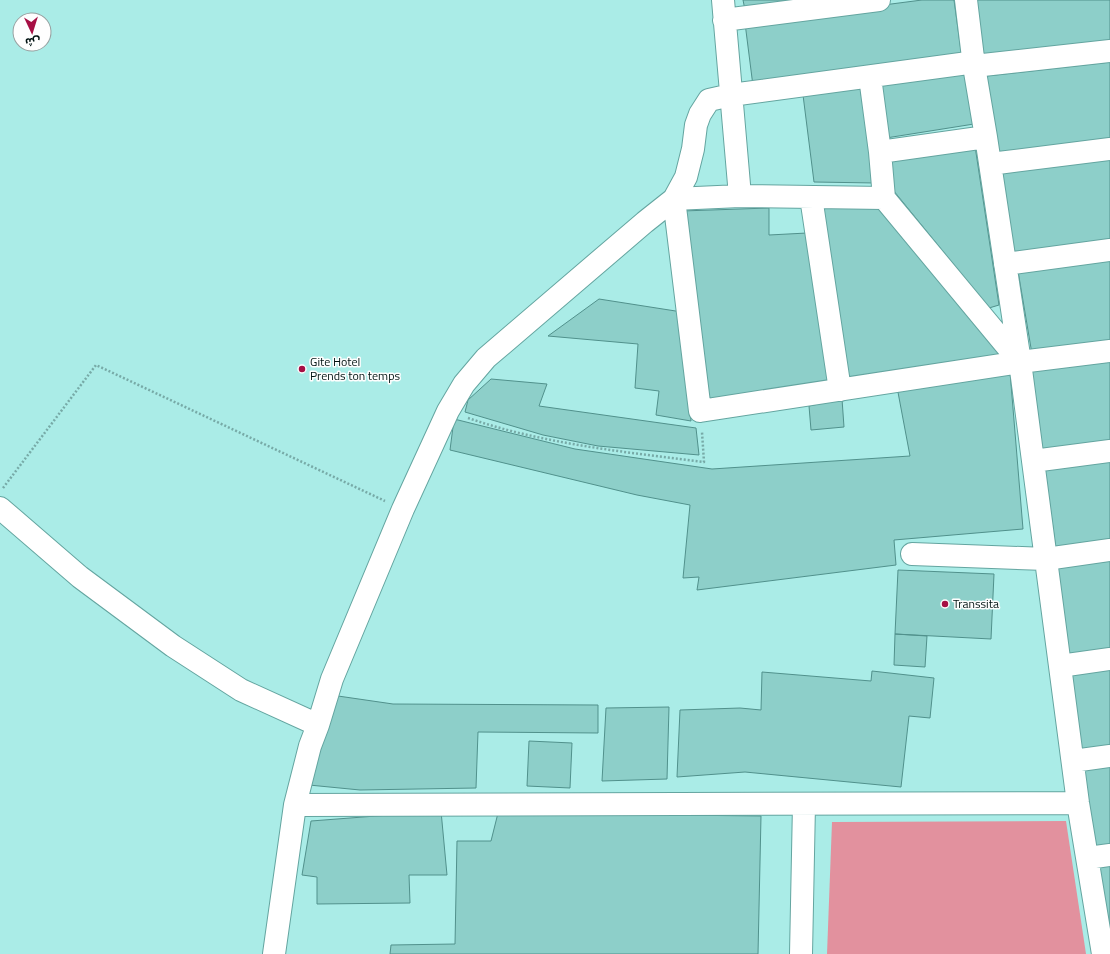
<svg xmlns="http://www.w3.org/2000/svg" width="1110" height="954" font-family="'Titillium Web','Noto Sans Arabic',sans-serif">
<rect width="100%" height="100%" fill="#aaece7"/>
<path fill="#e2919e" d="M 1066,821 L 1086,954 L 827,954 L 832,822 Z"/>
<path fill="#8dcfc9" stroke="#51918c" d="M 743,0 L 823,0 L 745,10 Z
M 922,0 L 954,0 L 962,58 L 753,86 L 745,23 Z
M 973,0 L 1110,0 L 1110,41 L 982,55 Z
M 1110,62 L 1110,144 L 997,160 L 986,76 Z
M 967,70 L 974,124 L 886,138 L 878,81 Z
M 860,87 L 875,183 L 814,182 L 803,95 Z
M 975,146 L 999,305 L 989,308 L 889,185 L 886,158 Z
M 1110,158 L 1110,244 L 1010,259 L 998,173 Z
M 875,205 L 1004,356 L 845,379 L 819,209 Z
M 769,208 L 769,235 L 807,233 L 831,385 L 708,403 L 682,211 Z
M 1110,259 L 1110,344 L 1032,354 L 1018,271 Z
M 599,299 L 682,312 L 691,421 L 656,415 L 659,391 L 635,388 L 638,344 L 548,336 Z
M 1110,360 L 1110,444 L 1043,453 L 1032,371 Z
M 1010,372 L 1023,529 L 894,540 L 896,565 L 697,590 L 699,577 L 683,578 L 690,505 L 637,495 L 450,450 L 454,419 L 575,449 L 712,469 L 910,456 L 897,387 Z
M 491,379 L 547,384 L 539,406 L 696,428 L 699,455 L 598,446 L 543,435 L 465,412 L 468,400 Z
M 842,399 L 844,427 L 811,430 L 809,406 Z
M 1110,461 L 1110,542 L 1056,550 L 1045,470 Z
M 1110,561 L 1110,652 L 1063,658 L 1052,568 Z
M 898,570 L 994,574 L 991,639 L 895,634 Z
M 895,634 L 927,636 L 925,667 L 894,665 Z
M 1110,663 L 1110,751 L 1078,755 L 1066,669 Z
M 872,671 L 934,678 L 930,718 L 909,716 L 901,787 L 745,772 L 677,777 L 680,710 L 740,708 L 761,710 L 762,672 L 871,681 Z
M 338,696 L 393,704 L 598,705 L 598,733 L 478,732 L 476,788 L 360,790 L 309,785 Z
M 669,707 L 667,779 L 602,781 L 606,708 Z
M 529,741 L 572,743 L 570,788 L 527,786 Z
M 1110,765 L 1110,850 L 1091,852 L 1080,769 Z
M 441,811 L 447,875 L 409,875 L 410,903 L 317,904 L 317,877 L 302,875 L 311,821 Z
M 498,813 L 761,816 L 758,954 L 390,954 L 391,945 L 455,944 L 457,841 L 491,841 Z
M 1110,863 L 1110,949 L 1094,866 Z"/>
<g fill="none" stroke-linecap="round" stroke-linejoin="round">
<g stroke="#64a5a0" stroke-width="24">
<path id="minor" d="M 723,0 L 740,196
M 966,0 L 974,66 L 986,137 L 1020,362 L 1078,803 L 1103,954
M 724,20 L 879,0
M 870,77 L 880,152 L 884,198
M 880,152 L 986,137
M 990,164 L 1110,149
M 811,197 L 840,390
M 1005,264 L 1110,250
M 1020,362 L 884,198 L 740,196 L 674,199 L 700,411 L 1020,362 L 1110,351
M 1033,461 L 1110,451
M 0,508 L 80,577 L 173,646 L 241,690 L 318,725
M 912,554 L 1046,559 L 1110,550
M 1060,666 L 1110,659
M 1073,761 L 1110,756
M 295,805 L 1078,803
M 1088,858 L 1110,855
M 274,954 L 295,805 L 310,746 L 318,725 L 332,679 L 403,509 L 448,411 L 464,384 L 486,358 L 645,222 L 674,199 L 686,177 L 693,149 L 696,125 L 700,114 L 709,100 L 731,95 L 968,63 L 974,66 L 1110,51
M 801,954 L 804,804"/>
</g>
<path stroke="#77aaa7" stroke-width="2.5" stroke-dasharray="2 2" stroke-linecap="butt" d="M 468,418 C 543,444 625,452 704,462 L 702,432
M 3,488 L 96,365 L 385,501"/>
<use href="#minor" stroke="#fff" stroke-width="22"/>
</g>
<g fill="#a60f44" stroke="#fefefe" stroke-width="1.5">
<circle cx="302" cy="369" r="4"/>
<circle cx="945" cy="604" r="4"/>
</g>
<g text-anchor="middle" stroke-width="3" stroke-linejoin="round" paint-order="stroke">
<g font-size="12" fill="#001312" stroke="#fefefe" text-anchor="start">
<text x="310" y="366">Gite Hotel<tspan x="310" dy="14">Prends ton temps</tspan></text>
<text x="953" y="608">Transsita</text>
</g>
</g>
<g transform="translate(32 32) rotate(176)"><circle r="19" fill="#fefefe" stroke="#98a0a0"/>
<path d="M0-3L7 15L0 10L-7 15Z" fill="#a60f44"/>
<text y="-6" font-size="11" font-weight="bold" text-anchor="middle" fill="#001312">ش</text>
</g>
</svg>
